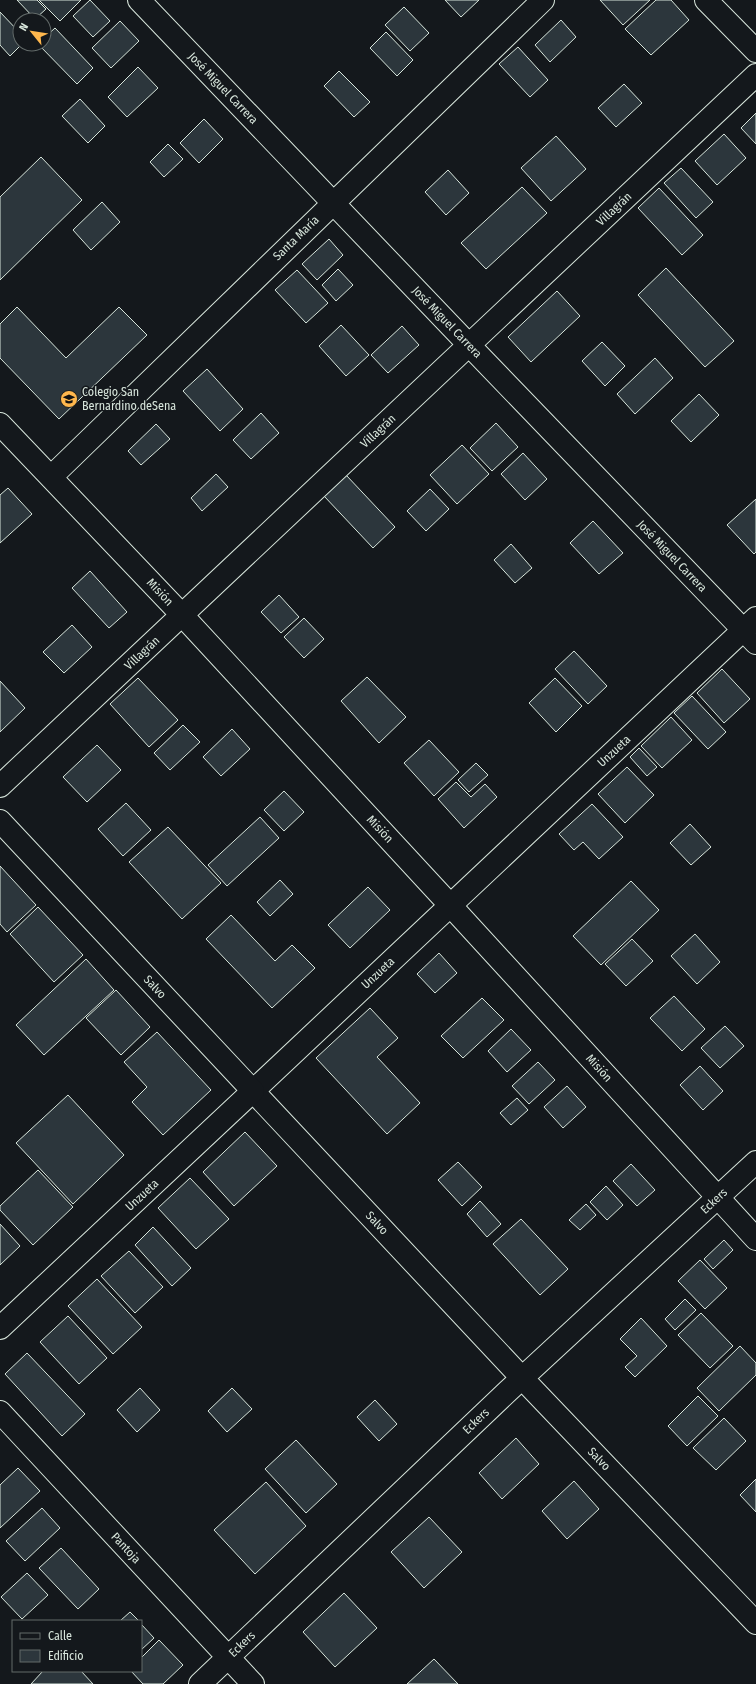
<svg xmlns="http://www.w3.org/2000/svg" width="756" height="1684" font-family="'Fira Sans Condensed',sans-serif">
<rect width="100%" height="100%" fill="#14181c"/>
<path fill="#2c363c" stroke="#d8e6dc" d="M 17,0 L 37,0 L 46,9 L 35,19 Z
M 39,0 L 81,0 L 60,21 Z
M 90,0 L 110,21 L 93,37 L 73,16 Z
M 445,0 L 479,0 L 461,17 Z
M 600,0 L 650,0 L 623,25 Z
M 656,0 L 671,0 L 689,20 L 651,55 L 625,29 Z
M 404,7 L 429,33 L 410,51 L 385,25 Z
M 0,12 L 20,33 L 20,44 L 22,44 L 10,56 L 0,45 Z
M 561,20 L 576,37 L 550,62 L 535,45 Z
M 120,21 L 139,41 L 111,68 L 92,48 Z
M 55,28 L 93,68 L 77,84 L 38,44 L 44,44 L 44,38 Z
M 386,32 L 413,60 L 397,76 L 370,48 Z
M 518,47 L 548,80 L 530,97 L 499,64 Z
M 138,67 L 158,88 L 127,117 L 108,97 Z
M 339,71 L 370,102 L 354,117 L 324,86 Z
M 624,84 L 642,103 L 616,127 L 598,108 Z
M 80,99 L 105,126 L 88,143 L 62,116 Z
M 756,113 L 756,144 L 741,128 Z
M 204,119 L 223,139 L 199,163 L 180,143 Z
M 724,134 L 746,158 L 717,185 L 695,161 Z
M 556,136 L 586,169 L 551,201 L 521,168 Z
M 168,144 L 183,159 L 164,177 L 150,162 Z
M 41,157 L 82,200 L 0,280 L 0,197 Z
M 681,168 L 713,202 L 696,218 L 664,183 Z
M 448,170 L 469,193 L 446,215 L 425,192 Z
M 522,187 L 547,213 L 486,269 L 461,243 Z
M 659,188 L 703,235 L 682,255 L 638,208 Z
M 102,202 L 120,222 L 91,250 L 73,230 Z
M 329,239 L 343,255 L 317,280 L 302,264 Z
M 666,268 L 734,341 L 705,367 L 638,295 Z
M 338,269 L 353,285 L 336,301 L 322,285 Z
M 297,270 L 328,303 L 306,323 L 275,290 Z
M 557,291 L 580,316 L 531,362 L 508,337 Z
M 17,307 L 66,358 L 119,307 L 147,335 L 59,419 L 0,358 L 0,324 Z
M 341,325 L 369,355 L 346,376 L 319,346 Z
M 402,326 L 419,345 L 388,373 L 371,355 Z
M 602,342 L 625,366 L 605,386 L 582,361 Z
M 655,358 L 673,378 L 635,414 L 617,394 Z
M 207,369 L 243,409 L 220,431 L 183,391 Z
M 699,394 L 719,415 L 691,442 L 671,421 Z
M 261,413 L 279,433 L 251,459 L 233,440 Z
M 496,423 L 518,447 L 492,471 L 470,448 Z
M 156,424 L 170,439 L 141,465 L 128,451 Z
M 462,445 L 489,474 L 457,504 L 430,475 Z
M 523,453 L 547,479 L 525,500 L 501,474 Z
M 216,474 L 228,487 L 202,511 L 191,498 Z
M 346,475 L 395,527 L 373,548 L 324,496 Z
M 8,488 L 32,514 L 0,543 L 0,495 Z
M 430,489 L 449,509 L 426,531 L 407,511 Z
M 756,499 L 756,552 L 754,554 L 727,525 Z
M 593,521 L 623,553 L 599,574 L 570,543 Z
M 511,544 L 532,568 L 515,583 L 494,560 Z
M 90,571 L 127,612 L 109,628 L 72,588 Z
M 279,595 L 299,617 L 281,633 L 261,612 Z
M 304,618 L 324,639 L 304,658 L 284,637 Z
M 72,625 L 92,647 L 64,673 L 43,652 Z
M 574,651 L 607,686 L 588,704 L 555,669 Z
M 722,669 L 750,699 L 724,723 L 697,693 Z
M 367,677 L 406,717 L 379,743 L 341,701 Z
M 138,678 L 178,720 L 149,747 L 110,704 Z
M 555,678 L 582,706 L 556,732 L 529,703 Z
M 0,681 L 25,708 L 0,732 Z
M 692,696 L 726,732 L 708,749 L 674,713 Z
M 671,717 L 692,740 L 662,768 L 641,746 Z
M 183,725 L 200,742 L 170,770 L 154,753 Z
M 232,729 L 250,749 L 221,776 L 203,757 Z
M 429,740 L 459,772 L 434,796 L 404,763 Z
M 97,745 L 121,770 L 87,802 L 63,777 Z
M 639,748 L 657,767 L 647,776 L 630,757 Z
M 476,763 L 488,775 L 469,792 L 458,780 Z
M 627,767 L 654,795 L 625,823 L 598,794 Z
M 456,782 L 471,797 L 485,784 L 497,797 L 464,828 L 438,799 Z
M 284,791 L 304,812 L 284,831 L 264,810 Z
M 126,803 L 151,830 L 123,856 L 98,829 Z
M 592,804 L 623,837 L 599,859 L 583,842 L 574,850 L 559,834 Z
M 260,817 L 279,838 L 227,886 L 208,865 Z
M 690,824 L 711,847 L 691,865 L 670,843 Z
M 168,827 L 221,883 L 182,919 L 129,862 Z
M 0,866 L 36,905 L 7,932 L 0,924 Z
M 280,880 L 293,894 L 270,916 L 257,902 Z
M 631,881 L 659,910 L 601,965 L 573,936 Z
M 368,887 L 390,910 L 350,948 L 328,925 Z
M 38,907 L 83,955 L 54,982 L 10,934 Z
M 231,915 L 275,961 L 292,945 L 315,968 L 272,1008 L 206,939 Z
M 695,934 L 720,962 L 697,984 L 671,956 Z
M 632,939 L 653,961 L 626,986 L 605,964 Z
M 439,953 L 457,973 L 435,993 L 417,974 Z
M 86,959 L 114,990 L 44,1055 L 16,1025 Z
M 116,990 L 150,1027 L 121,1055 L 86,1018 Z
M 674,996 L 705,1029 L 682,1051 L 650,1018 Z
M 482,998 L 504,1020 L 463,1058 L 441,1036 Z
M 370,1008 L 398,1038 L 377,1057 L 420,1103 L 387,1134 L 316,1058 Z
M 725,1026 L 744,1046 L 720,1068 L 701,1048 Z
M 511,1029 L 531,1050 L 507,1072 L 488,1051 Z
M 157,1032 L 211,1090 L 163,1135 L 132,1102 L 147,1087 L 124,1062 Z
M 538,1062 L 555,1080 L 529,1104 L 512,1086 Z
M 700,1066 L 723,1091 L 703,1110 L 680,1085 Z
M 567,1086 L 586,1107 L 563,1128 L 544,1107 Z
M 68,1095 L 124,1155 L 73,1204 L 16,1143 Z
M 517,1098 L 528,1110 L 511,1125 L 500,1113 Z
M 245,1132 L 277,1166 L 234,1206 L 203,1172 Z
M 458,1162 L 482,1187 L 462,1206 L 438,1180 Z
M 631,1164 L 655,1190 L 637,1206 L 613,1181 Z
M 38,1170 L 73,1207 L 33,1245 L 0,1210 L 0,1206 Z
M 190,1178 L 229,1219 L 196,1249 L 158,1208 Z
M 606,1186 L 623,1205 L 607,1220 L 590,1202 Z
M 480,1201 L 501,1224 L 487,1237 L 467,1214 Z
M 586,1204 L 596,1215 L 580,1230 L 569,1220 Z
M 521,1219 L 568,1269 L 540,1295 L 493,1244 Z
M 0,1224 L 20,1246 L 0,1265 Z
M 153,1227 L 191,1268 L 172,1286 L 135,1245 Z
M 724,1240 L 733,1250 L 713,1269 L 704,1259 Z
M 129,1251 L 163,1287 L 135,1313 L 101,1276 Z
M 700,1260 L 727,1288 L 705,1309 L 678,1281 Z
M 97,1279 L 142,1327 L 113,1354 L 68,1306 Z
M 685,1299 L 696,1310 L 675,1330 L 665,1319 Z
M 701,1313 L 733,1346 L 710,1368 L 678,1335 Z
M 68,1316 L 107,1358 L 79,1384 L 40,1342 Z
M 641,1318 L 667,1346 L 635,1377 L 625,1367 L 637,1356 L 620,1339 Z
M 740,1346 L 756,1363 L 756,1375 L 719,1411 L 697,1388 Z
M 27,1353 L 85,1414 L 62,1436 L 5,1374 Z
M 140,1388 L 160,1410 L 137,1432 L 117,1410 Z
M 232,1388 L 252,1409 L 227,1432 L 208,1411 Z
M 698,1396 L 718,1416 L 687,1446 L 668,1426 Z
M 375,1400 L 397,1424 L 379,1441 L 357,1417 Z
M 724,1418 L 746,1441 L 716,1470 L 693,1448 Z
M 516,1438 L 539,1464 L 502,1499 L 479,1473 Z
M 296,1440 L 337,1484 L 306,1513 L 265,1469 Z
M 18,1468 L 40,1491 L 0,1528 L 0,1485 Z
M 756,1479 L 756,1512 L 740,1495 Z
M 574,1481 L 599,1509 L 567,1539 L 542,1511 Z
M 266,1482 L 306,1526 L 255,1574 L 214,1530 Z
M 42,1508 L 60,1528 L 25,1561 L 6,1541 Z
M 429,1517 L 462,1552 L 424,1588 L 391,1552 Z
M 61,1548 L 99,1589 L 78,1609 L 39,1568 Z
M 27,1573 L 48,1595 L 22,1619 L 1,1597 Z
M 344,1593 L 377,1628 L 335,1667 L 303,1632 Z
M 130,1612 L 139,1621 L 120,1621 Z
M 141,1624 L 154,1638 L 141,1650 Z
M 159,1640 L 183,1665 L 163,1684 L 143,1684 L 131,1671 L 141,1671 L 141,1658 Z
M 434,1659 L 458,1684 L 407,1684 Z
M 43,1671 L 81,1671 L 93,1684 L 31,1684 Z"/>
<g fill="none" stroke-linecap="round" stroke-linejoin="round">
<g stroke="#d8e6dc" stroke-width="24">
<path id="minor" d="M 139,0 L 469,345 L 756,643
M 706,0 L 756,51
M 0,424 L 182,615 L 450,905 L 756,1239
M 51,477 L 543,0
M 756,618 L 253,1091 L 522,1378 L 756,1623
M 0,786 L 756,75
M 0,1412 L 253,1684
M 200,1684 L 508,1391 L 756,1162"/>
</g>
<g stroke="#d8e6dc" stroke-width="24">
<path id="major" d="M 0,821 L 253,1091 L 0,1328"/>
</g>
<use href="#minor" stroke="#14181c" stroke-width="22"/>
<use href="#major" stroke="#14181c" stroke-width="22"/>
</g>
<defs>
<g id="school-disc" transform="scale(0.9)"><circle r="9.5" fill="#ffb74d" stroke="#14181c"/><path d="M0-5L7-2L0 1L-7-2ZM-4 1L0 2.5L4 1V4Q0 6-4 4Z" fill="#111"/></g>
</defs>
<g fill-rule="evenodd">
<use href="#school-disc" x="69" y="399"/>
</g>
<g text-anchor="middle" stroke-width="3" stroke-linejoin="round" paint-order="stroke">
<g font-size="12" fill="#d8e6dc" stroke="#14181c">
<text transform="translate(223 88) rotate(46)" y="4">José Miguel Carrera</text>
<text transform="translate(614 209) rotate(-43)" y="4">Villagrán</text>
<text transform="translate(296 238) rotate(-44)" y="4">Santa María</text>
<text transform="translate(447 322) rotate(46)" y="4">José Miguel Carrera</text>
<text transform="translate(378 431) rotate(-43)" y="4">Villagrán</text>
<text transform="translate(672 556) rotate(46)" y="4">José Miguel Carrera</text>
<text transform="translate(160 592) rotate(47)" y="4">Misión</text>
<text transform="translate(142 653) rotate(-43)" y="4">Villagrán</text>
<text transform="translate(614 751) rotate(-43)" y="4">Unzueta</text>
<text transform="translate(380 829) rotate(47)" y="4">Misión</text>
<text transform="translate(378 973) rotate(-43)" y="4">Unzueta</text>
<text transform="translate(155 987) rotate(47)" y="4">Salvo</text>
<text transform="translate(599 1068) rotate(48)" y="4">Misión</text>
<text transform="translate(142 1195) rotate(-43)" y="4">Unzueta</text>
<text transform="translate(714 1201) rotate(-43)" y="4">Eckers</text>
<text transform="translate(377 1223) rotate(47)" y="4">Salvo</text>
<text transform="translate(476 1421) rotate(-44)" y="4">Eckers</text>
<text transform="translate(599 1459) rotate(46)" y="4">Salvo</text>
<text transform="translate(126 1548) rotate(47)" y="4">Pantoja</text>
<text transform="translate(242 1644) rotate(-44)" y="4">Eckers</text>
</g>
<g font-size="12" fill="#d8e6dc" stroke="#14181c" text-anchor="start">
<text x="82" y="396">Colegio San<tspan x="82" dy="14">Bernardino deSena</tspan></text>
</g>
</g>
<rect x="12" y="1620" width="130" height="52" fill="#14181c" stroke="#626a69"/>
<rect x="20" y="1633" width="20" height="6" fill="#14181c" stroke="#626a69"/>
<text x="48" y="1640" font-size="12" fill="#d8e6dc">Calle</text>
<rect x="20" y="1650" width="20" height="12" fill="#2c363c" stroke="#626a69"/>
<text x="48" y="1660" font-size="12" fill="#d8e6dc">Edificio</text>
<g transform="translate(32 32) rotate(300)"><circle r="19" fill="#14181c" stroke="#626a69"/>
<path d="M0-3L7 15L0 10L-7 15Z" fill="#ffb74d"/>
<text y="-6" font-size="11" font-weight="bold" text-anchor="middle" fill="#d8e6dc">N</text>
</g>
</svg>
